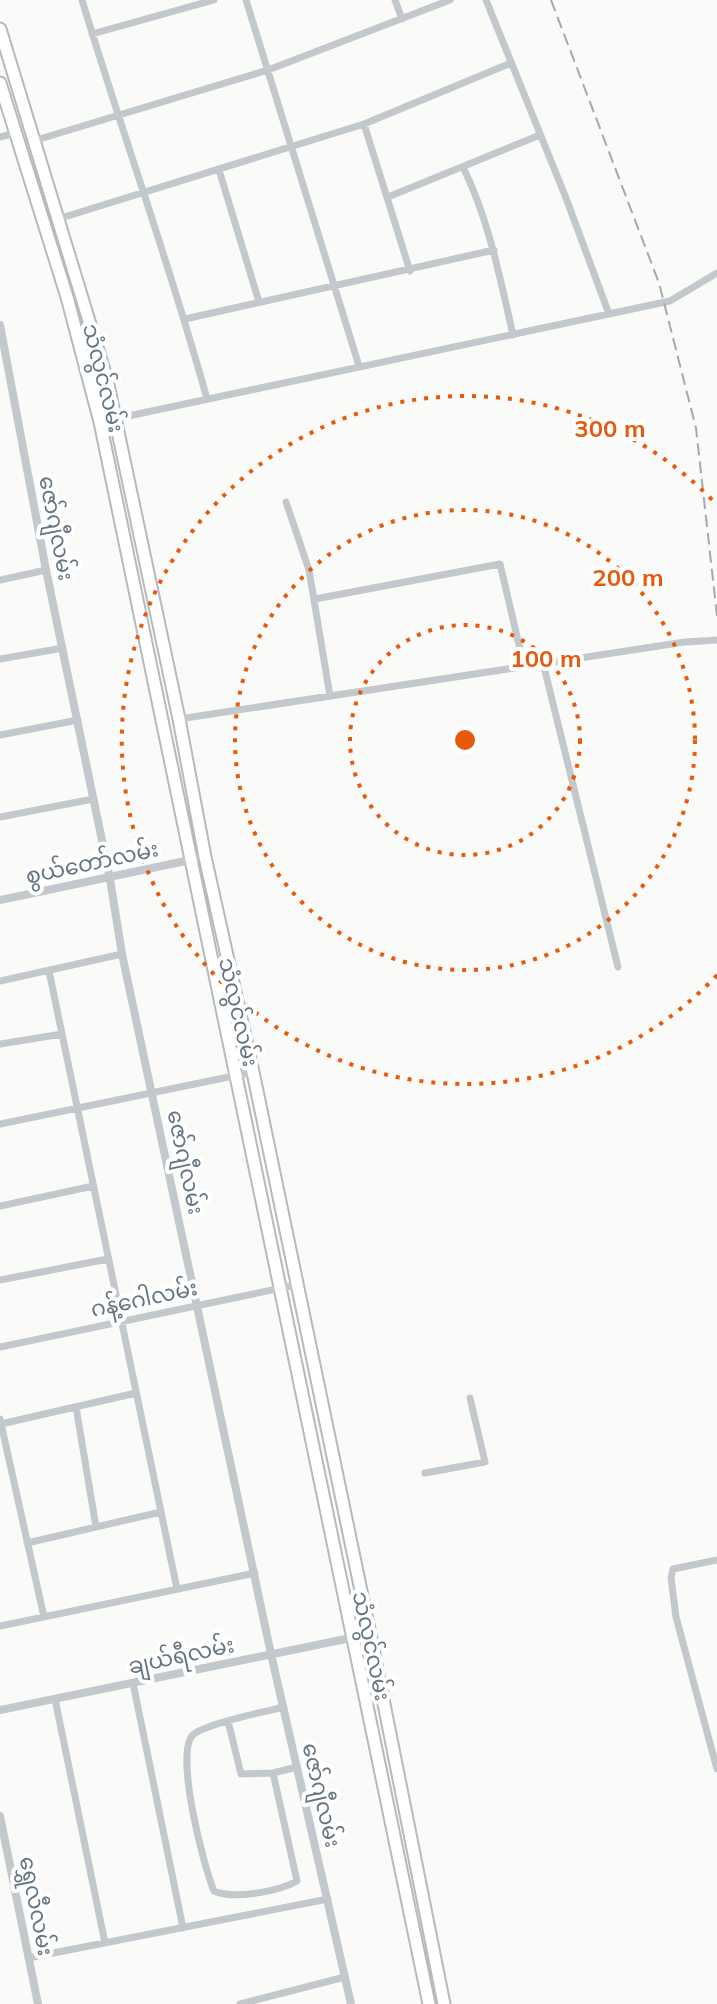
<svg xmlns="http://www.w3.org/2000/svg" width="717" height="2004" font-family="Mulish,'Noto Sans Myanmar',sans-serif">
<rect width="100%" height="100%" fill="#fafaf8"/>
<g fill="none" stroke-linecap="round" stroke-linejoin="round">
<g stroke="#b5babe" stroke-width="15">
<path id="primary" d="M 0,29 L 107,380 L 179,719 L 205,857 L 253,1072 L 370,1634 L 444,2004
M 0,83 L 67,297 L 100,422 L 429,2004"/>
</g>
<path stroke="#c3c8cc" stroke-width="7" d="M 82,0 C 122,133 170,264 207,399
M 246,0 L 359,366
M 395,0 L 402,19
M 486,0 L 566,198 L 609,314
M 92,34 L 214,0
M 364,124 L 410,271
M 0,137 L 15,133
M 33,141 L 268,70 L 450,0
M 463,167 C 489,220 500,278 513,335
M 219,170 L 259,302
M 388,197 L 540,135
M 58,219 L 364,124 L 511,63
M 185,319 L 494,250
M 100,422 L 670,301 L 717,273
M 286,502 L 309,570 L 330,696
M 0,580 L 46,570
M 315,599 L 500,564 L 524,666
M 0,659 L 63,648
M 543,663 L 618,967
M 179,719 L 685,642 L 717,640
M 0,735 L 78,720
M 0,817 L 93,799
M 49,971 L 177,1589
M 0,981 L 122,954
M 0,1044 L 62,1034
M 0,1124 L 253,1072
M 0,1206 L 93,1186
M 0,1280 L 108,1259
M 0,1347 L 296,1285
M 76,1407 L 96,1527
M 0,1419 L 44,1617
M 1,1424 L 136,1393
M 425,1473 L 485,1462 L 470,1398
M 27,1543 L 161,1512
M 717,1560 L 673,1569 L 671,1578 L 676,1617 L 717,1769
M 0,1626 L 255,1573
M 133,1683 L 183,1928
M 55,1699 L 105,1943
M 284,1707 C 263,1712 209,1723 194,1734 C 173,1749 204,1868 214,1891 C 233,1900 280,1891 297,1881 L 273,1773 L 297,1767
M 228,1721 L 241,1774 L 273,1773
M 28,1958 L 328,1899
M 240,2004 L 345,1977"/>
<path stroke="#c3c8cc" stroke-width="8" d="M 0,325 L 46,570 L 110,879 L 122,954 L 271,1654 L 351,2004
M 0,900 L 195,859
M 0,1710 L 370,1634
M 0,1816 L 38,2004"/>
<use href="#primary" stroke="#fff" stroke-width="11"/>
<path stroke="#a2aab0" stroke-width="2" stroke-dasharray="12 6" stroke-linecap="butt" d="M 551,0 L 659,283 L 696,428 L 717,616"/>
</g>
<g fill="none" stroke="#e8590c" stroke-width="4" stroke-dasharray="4 8">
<circle cx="465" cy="740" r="115"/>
<circle cx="465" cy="740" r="230"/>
<path d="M717 975A344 344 0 1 1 717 505"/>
</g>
<g text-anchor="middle" stroke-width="8" stroke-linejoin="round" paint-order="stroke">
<g font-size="22" fill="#657683" stroke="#fff">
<text transform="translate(104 378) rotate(76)" y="8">သံလွင်လမ်း</text>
<text transform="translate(57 528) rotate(79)" y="8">ဇော်ဂျီလမ်း</text>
<text transform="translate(92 862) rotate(-12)" y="8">စွယ်တော်လမ်း</text>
<text transform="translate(239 1012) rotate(77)" y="8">သံလွင်လမ်း</text>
<text transform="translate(186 1162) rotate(78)" y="8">ဇော်ဂျီလမ်း</text>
<text transform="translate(144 1298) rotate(-12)" y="8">ဂန့်ဂေါလမ်း</text>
<text transform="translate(372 1646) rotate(78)" y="8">သံလွင်လမ်း</text>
<text transform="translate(181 1655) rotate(-12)" y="8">ချယ်ရီလမ်း</text>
<text transform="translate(322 1795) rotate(77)" y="8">ဇော်ဂျီလမ်း</text>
<text transform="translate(37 1906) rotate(79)" y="8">ရွှေလီလမ်း</text>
</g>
</g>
<circle cx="465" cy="740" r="12" fill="#e8590c" stroke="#fff" stroke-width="4"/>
<g font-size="24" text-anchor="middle" font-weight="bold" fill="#e8590c" stroke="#fff" stroke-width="8" stroke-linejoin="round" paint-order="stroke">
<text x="610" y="437">300 m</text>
<text x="628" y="586">200 m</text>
<text x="546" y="667">100 m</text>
</g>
</svg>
